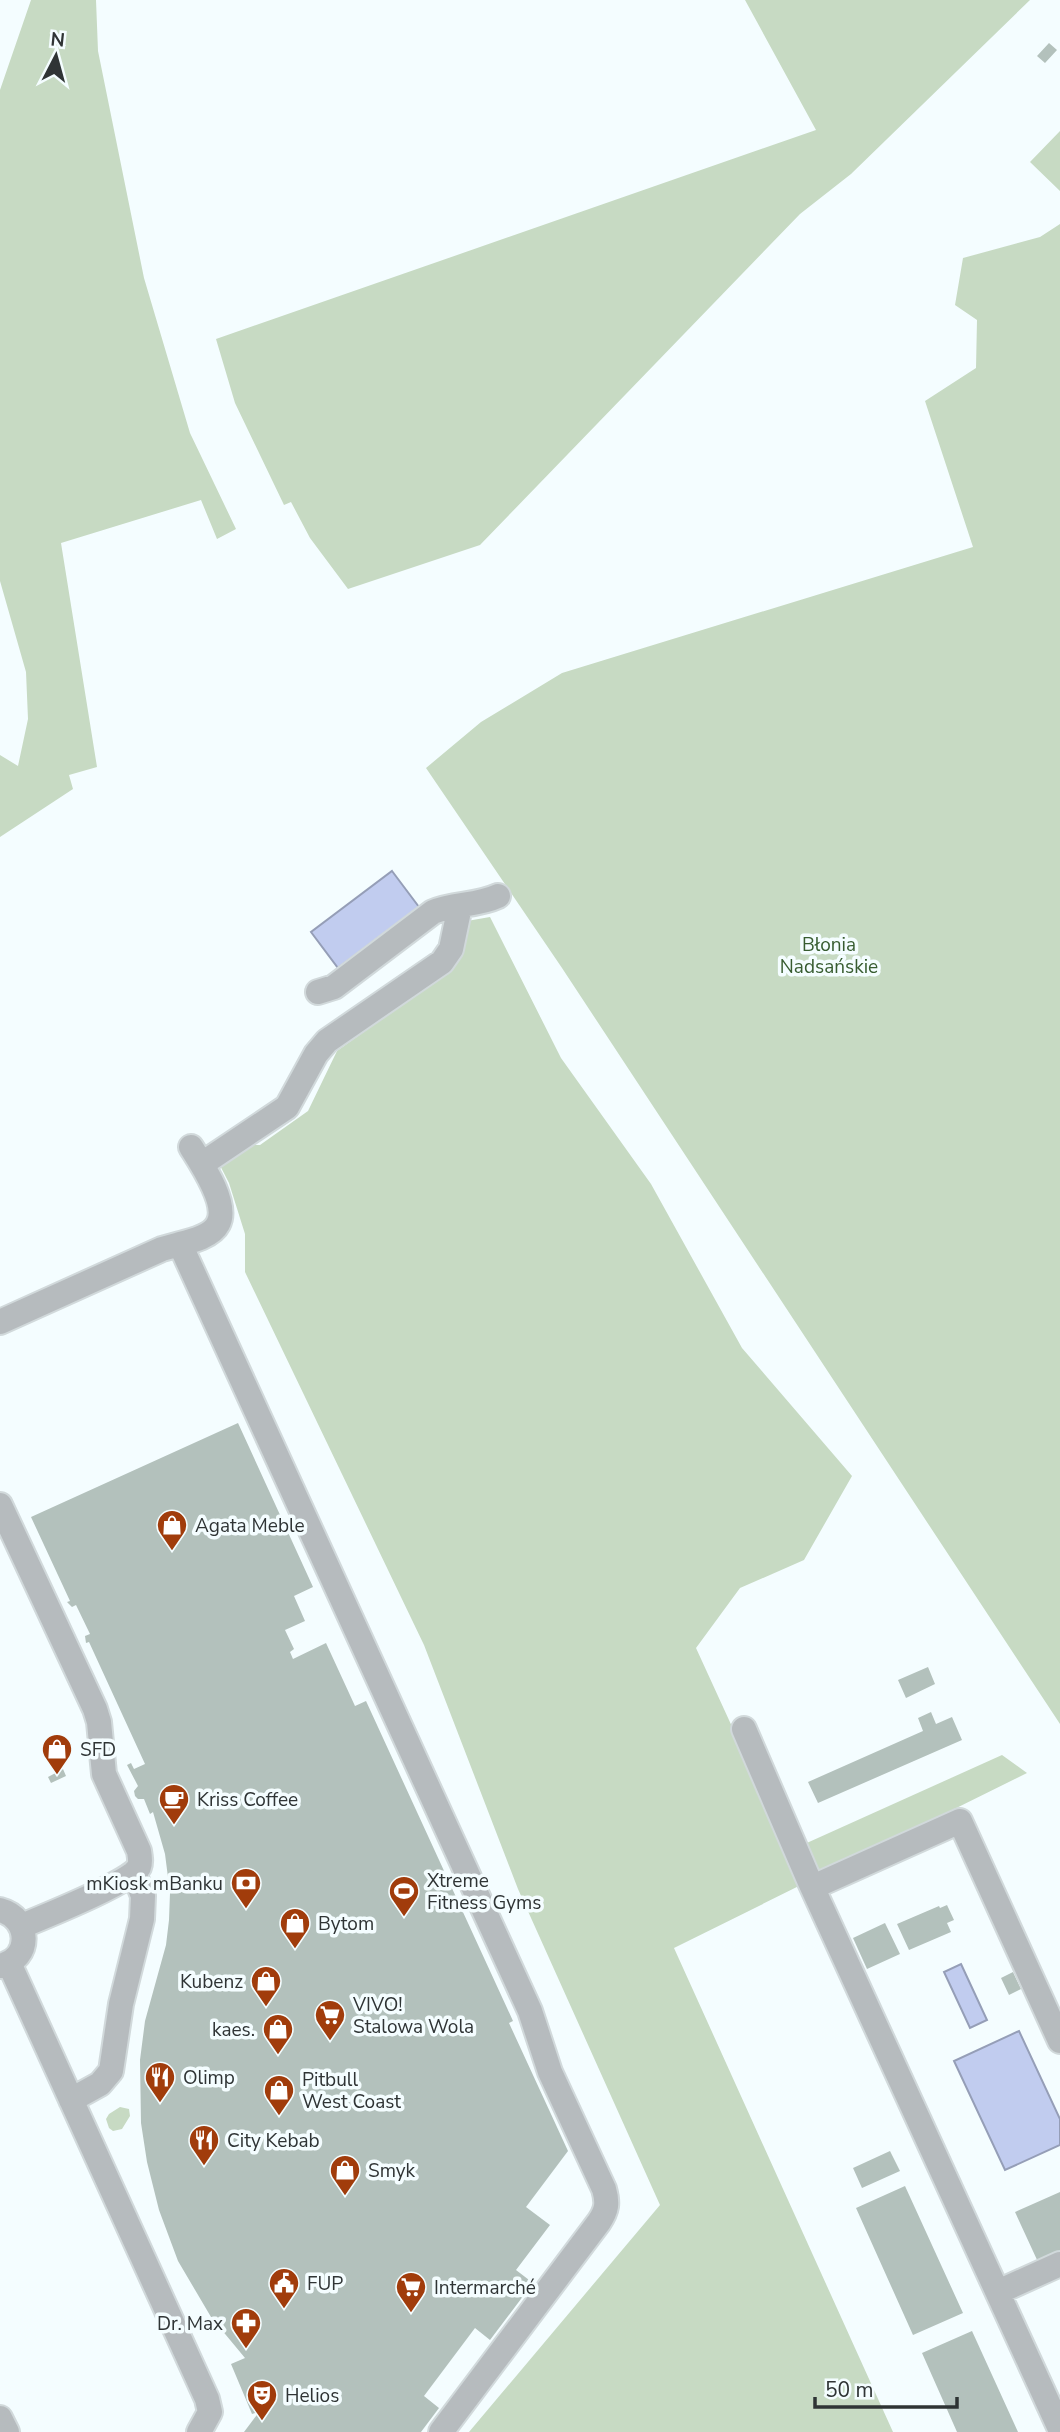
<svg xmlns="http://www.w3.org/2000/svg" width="1060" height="2432" font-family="'Nunito Sans',sans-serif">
<rect width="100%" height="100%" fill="#f4fdff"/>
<path fill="#c7dac3" d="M 31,0 L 96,0 L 98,51 L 144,278 L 190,433 L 236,529 L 217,539 L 201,500 L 61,543 L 97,767 L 69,775 L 73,789 L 0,837 L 0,755 L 18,766 L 28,719 L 26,672 L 0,581 L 0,90 Z
M 745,0 L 1030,0 L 851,174 L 800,214 L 480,545 L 348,589 L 310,538 L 291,502 L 284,505 L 235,403 L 216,339 L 816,130 Z
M 1060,131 L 1060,191 L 1030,162 Z
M 1060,197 L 1060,1724 L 562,968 L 426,768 L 481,722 L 562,673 L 973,547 L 925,401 L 976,368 L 977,320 L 955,305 L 963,258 L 1040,237 L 1060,224 Z
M 490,917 L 561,1058 L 651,1184 L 742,1348 L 852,1476 L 804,1560 L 740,1588 L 696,1648 L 789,1851 L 1002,1755 L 1027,1773 L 674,1948 L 893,2432 L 469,2432 L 660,2205 L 518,1889 L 424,1645 L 245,1272 L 245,1234 L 229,1183 L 209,1144 L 260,1145 L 308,1111 L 337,1051 L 452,969 L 467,921 Z
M 120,2107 L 129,2109 L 130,2116 L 122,2129 L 113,2131 L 109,2128 L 106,2119 L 109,2114 Z"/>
<path fill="#c1ccef" stroke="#959eb7" stroke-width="2" d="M 392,871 L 419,907 L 338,968 L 311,932 Z
M 961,1964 L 987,2020 L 970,2028 L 944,1972 Z
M 1019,2031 L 1060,2119 L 1060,2145 L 1005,2170 L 954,2061 Z"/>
<path fill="#b3c1bc" d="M 1049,43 L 1057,50 L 1045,63 L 1037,56 Z
M 238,1423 L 313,1587 L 294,1596 L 305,1621 L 285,1630 L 294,1649 L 290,1652 L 293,1659 L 326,1643 L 355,1706 L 366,1701 L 513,2021 L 509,2023 L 568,2151 L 526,2207 L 550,2225 L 516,2270 L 533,2283 L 490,2340 L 475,2328 L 424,2396 L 439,2408 L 421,2432 L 244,2432 L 259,2412 L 252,2414 L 231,2364 L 245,2358 L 211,2317 L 178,2261 L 159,2210 L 147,2162 L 141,2123 L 140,2060 L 145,2021 L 166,1945 L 169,1920 L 170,1893 L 165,1854 L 153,1812 L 150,1814 L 144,1799 L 138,1799 L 135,1796 L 134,1791 L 138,1786 L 127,1765 L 131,1763 L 134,1769 L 145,1764 L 89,1642 L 86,1643 L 85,1636 L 90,1634 L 76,1605 L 72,1607 L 67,1602 L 70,1601 L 31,1517 Z
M 928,1667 L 935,1684 L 906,1698 L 898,1680 Z
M 931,1712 L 936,1724 L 952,1717 L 962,1740 L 818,1803 L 808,1782 L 923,1731 L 918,1718 Z
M 63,1769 L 66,1776 L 51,1783 L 48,1777 Z
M 947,1905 L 954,1920 L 947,1923 L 951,1932 L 909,1950 L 897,1924 L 939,1906 L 940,1908 Z
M 885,1923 L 900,1954 L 867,1969 L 853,1938 Z
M 1013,1972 L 1021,1989 L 1009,1995 L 1001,1978 Z
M 890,2151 L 900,2171 L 862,2188 L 853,2168 Z
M 905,2186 L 963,2313 L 913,2335 L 856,2208 Z
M 1060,2192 L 1060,2252 L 1038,2262 L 1015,2212 Z
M 972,2331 L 1018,2432 L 957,2432 L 922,2353 Z"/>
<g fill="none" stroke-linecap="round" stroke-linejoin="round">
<g stroke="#d1d9db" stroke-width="28">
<path id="minor" d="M 318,992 L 334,987 L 433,912 C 454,903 477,906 498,896
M 202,1164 L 287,1107 L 316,1054 L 327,1041 L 442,962 L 451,949 L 460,906
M 180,1244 C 192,1241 212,1236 218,1224 C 229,1204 201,1163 191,1147
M 0,1322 L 162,1249 L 180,1244 L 530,2011 L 550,2072 L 604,2189 C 608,2203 607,2210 599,2222 L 441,2432
M 0,1505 L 95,1709 L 99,1722 L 104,1774 L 139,1851 C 140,1857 141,1862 139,1867 C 131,1882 41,1918 22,1926
M 744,1729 L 809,1880 L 1060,2429
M 813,1887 L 960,1821 L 1060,2041
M 0,1910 C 31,1918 32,1959 0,1966
M 9,1963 L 207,2399 L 210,2412 L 199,2432
M 71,2100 L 100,2084 L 111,2071 L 121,2004 L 142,1919 L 143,1896 L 134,1873
M 998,2292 L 1060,2264
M 0,2418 L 7,2432"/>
</g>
<use href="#minor" stroke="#b6bbbe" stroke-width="24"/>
</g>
<defs>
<g id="shop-pin" transform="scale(1.575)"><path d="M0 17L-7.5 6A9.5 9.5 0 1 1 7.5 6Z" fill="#a13c0b" stroke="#f4fdff"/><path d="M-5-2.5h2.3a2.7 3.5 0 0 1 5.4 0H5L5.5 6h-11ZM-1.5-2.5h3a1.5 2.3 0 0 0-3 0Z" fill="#fff"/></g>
<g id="cafe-pin" transform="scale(1.575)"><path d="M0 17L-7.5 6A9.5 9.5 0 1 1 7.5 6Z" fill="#a13c0b" stroke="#f4fdff"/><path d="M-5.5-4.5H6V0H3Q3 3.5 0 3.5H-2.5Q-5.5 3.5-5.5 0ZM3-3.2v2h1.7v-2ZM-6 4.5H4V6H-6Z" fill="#fff"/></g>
<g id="bank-pin" transform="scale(1.575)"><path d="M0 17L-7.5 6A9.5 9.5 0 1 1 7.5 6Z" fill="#a13c0b" stroke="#f4fdff"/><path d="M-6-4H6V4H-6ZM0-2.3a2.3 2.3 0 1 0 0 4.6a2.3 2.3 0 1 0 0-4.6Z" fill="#fff"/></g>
<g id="stadium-pin" transform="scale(1.575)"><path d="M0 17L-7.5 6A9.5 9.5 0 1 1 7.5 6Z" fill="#a13c0b" stroke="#f4fdff"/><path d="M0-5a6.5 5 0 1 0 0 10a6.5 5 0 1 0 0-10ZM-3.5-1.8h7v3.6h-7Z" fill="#fff"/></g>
<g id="supermarket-pin" transform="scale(1.575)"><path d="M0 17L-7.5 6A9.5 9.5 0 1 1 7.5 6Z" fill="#a13c0b" stroke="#f4fdff"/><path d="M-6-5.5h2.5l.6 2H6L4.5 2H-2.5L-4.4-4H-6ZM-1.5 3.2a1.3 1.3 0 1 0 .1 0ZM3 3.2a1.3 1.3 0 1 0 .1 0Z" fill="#fff"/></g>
<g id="restaurant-pin" transform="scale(1.575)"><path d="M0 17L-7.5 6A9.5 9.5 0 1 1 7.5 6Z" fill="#a13c0b" stroke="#f4fdff"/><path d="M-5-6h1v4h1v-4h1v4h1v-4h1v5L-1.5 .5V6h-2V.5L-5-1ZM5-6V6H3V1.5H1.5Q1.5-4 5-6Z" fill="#fff"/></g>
<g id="civic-pin" transform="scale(1.575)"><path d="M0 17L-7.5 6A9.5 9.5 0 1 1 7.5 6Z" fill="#a13c0b" stroke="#f4fdff"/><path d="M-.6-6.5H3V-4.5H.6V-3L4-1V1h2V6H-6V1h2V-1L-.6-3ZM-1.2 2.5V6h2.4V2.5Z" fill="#fff"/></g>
<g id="pharmacy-pin" transform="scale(1.575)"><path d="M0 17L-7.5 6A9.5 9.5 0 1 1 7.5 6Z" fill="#a13c0b" stroke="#f4fdff"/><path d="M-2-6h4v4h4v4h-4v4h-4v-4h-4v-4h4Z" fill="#fff"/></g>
<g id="theatre-pin" transform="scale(1.575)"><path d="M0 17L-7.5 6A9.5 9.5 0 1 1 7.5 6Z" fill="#a13c0b" stroke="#f4fdff"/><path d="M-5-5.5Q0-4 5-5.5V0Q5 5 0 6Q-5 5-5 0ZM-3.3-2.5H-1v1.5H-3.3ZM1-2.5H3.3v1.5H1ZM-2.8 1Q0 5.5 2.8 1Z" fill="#fff"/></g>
</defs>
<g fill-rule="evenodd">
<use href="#shop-pin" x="172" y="1525"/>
<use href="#shop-pin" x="57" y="1749"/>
<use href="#cafe-pin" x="174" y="1799"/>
<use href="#bank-pin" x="246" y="1883"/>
<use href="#stadium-pin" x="404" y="1891"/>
<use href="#shop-pin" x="295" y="1923"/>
<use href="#shop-pin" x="266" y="1981"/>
<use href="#supermarket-pin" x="330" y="2015"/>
<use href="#shop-pin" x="278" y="2029"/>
<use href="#restaurant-pin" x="160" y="2077"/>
<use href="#shop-pin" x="279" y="2090"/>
<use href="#restaurant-pin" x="204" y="2140"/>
<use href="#shop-pin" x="345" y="2170"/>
<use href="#civic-pin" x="284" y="2283"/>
<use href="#supermarket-pin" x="411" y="2287"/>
<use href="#pharmacy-pin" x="246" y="2323"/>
<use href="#theatre-pin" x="262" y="2395"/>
</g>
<g text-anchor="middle" stroke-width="7" stroke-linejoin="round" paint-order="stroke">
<g font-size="19" fill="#375c30" stroke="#f4fdff">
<text x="829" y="951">Błonia<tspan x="829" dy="22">Nadsańskie</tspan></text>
</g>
<g font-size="19" fill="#2f3435" stroke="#f4fdff" text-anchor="start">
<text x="195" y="1532">Agata Meble</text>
<text x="80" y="1756">SFD</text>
<text x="197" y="1806">Kriss Coffee</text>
<text x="427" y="1887">Xtreme<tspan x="427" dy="22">Fitness Gyms</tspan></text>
<text x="223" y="1890" text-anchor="end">mKiosk mBanku</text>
<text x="318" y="1930">Bytom</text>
<text x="243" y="1988" text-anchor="end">Kubenz</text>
<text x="353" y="2011">VIVO!<tspan x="353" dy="22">Stalowa Wola</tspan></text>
<text x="255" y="2036" text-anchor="end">kaes.</text>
<text x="183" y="2084">Olimp</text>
<text x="302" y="2086">Pitbull<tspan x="302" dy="22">West Coast</tspan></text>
<text x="227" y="2147">City Kebab</text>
<text x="368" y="2177">Smyk</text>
<text x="307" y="2290">FUP</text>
<text x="434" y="2294">Intermarché</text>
<text x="223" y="2330" text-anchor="end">Dr. Max</text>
<text x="285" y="2402">Helios</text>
</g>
</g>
<g transform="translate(56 56) rotate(6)" stroke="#f4fdff" stroke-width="5" paint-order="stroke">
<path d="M0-5L12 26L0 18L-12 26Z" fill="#2f3435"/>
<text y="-10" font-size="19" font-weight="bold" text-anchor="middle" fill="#2f3435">N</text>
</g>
<path d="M815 2397v10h142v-10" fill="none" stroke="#2f3435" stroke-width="3.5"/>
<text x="825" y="2397" font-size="21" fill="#2f3435" stroke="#f4fdff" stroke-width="5" paint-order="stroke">50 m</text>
</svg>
